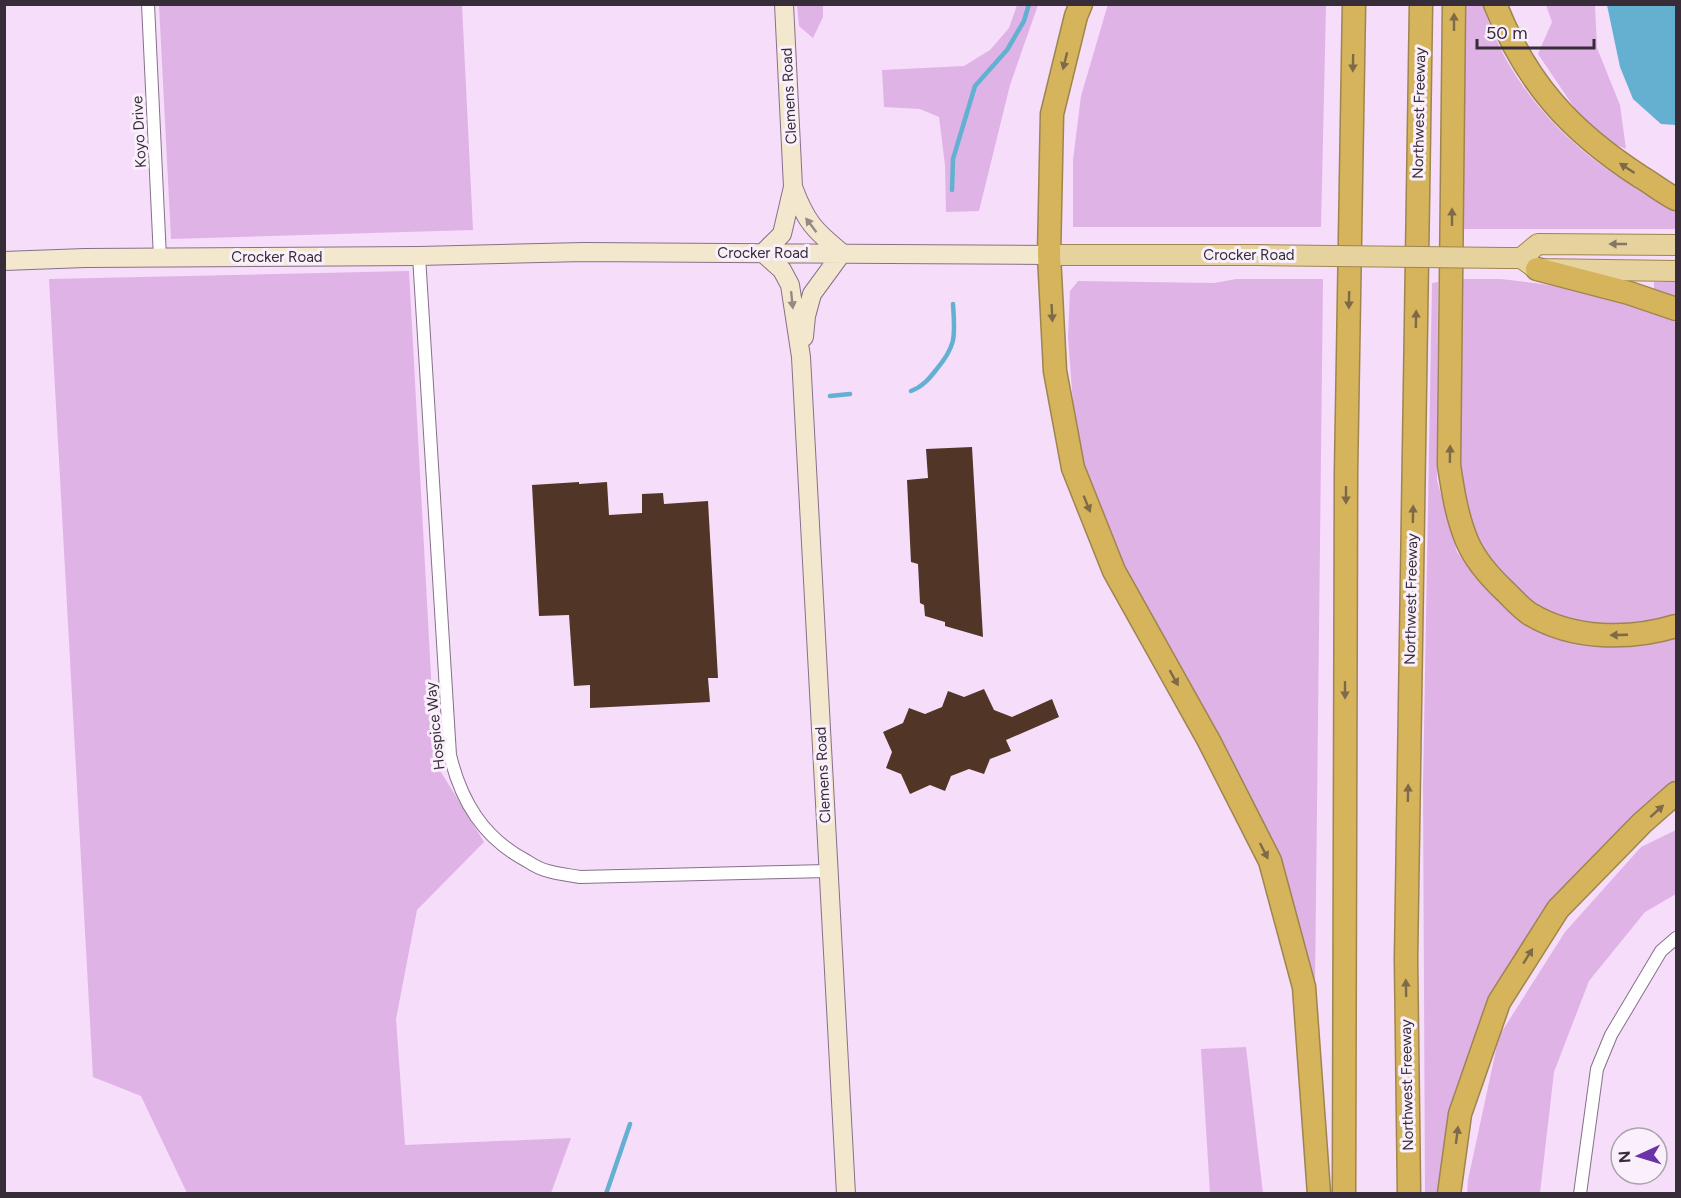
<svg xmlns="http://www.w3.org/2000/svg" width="1681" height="1198" font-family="Figtree,sans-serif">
<rect width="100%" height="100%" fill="#f6ddfa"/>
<path fill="#e0b3e7" d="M 1108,4 L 1326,5 L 1321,227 L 1073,227 L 1073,160 L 1081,96 Z
M 159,5 L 462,5 L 473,230 L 171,239 Z
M 797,5 L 823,5 L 823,17 L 813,38 L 799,26 Z
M 1017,5 L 1038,5 L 1010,85 L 979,211 L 946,212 L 945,165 L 939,117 L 920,109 L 884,107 L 882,70 L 964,66 L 990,50 L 1009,28 Z
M 1459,5 L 1483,5 C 1505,77 1556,137 1620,178 C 1638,189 1658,198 1676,208 L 1676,229 L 1458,229 Z
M 1546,5 L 1595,5 L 1597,48 L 1620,105 L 1626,149 L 1592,134 L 1538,54 L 1552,22 Z
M 409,271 L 432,694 L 441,772 L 484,842 L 417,910 L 396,1019 L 405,1145 L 571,1138 L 551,1193 L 187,1193 L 141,1096 L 93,1077 L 49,279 Z
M 1236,279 L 1323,279 L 1315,986 L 1308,988 L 1306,950 L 1139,604 L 1083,470 L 1075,431 L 1068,337 L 1070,291 L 1078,281 L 1214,283 Z
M 1459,279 L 1501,279 L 1542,284 L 1617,297 L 1651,307 L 1676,323 L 1676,617 L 1642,625 L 1598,628 L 1549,613 L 1522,596 L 1485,560 L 1464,512 L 1458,474 Z
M 1676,281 L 1676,304 L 1654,293 L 1654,282 Z
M 1438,282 L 1437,480 L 1457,552 L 1478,580 L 1506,609 L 1539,631 L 1609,647 L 1644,643 L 1676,635 L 1676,779 L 1592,857 L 1535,924 L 1508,965 L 1481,1018 L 1454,1097 L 1439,1193 L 1425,1194 L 1423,785 L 1432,283 Z
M 1676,830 L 1676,894 L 1645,912 L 1589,981 L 1554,1072 L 1540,1193 L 1467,1194 L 1468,1180 L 1499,1036 L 1565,932 L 1641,847 Z
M 1246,1047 L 1263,1193 L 1210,1193 L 1201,1049 Z"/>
<path fill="#63b0d1" d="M 1607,5 L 1676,5 L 1676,125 L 1661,124 L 1633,99 L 1620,67 Z"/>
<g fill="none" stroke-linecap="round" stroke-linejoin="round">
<path stroke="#63b0d1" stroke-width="4.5" d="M 952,190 L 953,159 L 975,86 L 1007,50 L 1024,21 L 1029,4
M 911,391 C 922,387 929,379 936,370 C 957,345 955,336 953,304
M 830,396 L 850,394
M 606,1194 L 630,1124"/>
</g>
<path fill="#513526" d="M 972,447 L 983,637 L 945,626 L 945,622 L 925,616 L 924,605 L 920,603 L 918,564 L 911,562 L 907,480 L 928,478 L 926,449 Z
M 579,482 L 579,484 L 607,482 L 609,515 L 642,513 L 642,494 L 663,493 L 664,504 L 708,501 L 718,678 L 708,678 L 710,702 L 590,708 L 590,685 L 574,686 L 569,615 L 539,616 L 532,485 Z
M 984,689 L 994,710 L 1012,717 L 1052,699 L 1059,717 L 1006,740 L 1011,751 L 990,759 L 984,774 L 969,769 L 951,776 L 945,791 L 930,785 L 910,794 L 901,774 L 886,768 L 892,752 L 883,732 L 903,723 L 909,708 L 925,714 L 942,707 L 948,691 L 964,697 Z"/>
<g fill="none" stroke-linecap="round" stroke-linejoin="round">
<g stroke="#867089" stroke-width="14">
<path id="street" d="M 148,4 L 160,258
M 419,256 L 450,755 C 461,801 483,838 527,861 C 533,865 540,869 548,871 C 558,874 569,875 580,877 L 828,871
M 1580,1194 L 1597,1069 L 1611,1035 L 1661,951 L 1676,938"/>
</g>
<g stroke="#867089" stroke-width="20">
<path id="secondary" d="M 793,187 C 806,222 814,230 842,253
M 763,253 L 782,270 L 790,285 L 801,357 L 846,1194
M 763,253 L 782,234 L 793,187 L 784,4
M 4,261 L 85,258 L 419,256 L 584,252 L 1049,255
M 804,337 L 806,316 L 812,294 L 842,253"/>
</g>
<g stroke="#9e854f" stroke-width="22">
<path id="primary" d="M 1049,255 L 1259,255
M 1505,258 L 1521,258 L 1537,269 L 1676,271
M 1521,258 L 1538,244 L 1676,245"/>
</g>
<g stroke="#9e854f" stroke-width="25">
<path id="highway" d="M 1081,4 L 1076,16 L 1052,114 L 1049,255 L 1055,371 L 1073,468 L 1114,571 L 1209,741 L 1270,861 L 1304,987 L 1319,1194
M 1454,4 L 1449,465 C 1453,492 1457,517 1467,541 C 1475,560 1491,578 1506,592 C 1513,599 1521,608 1530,614 C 1573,640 1630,640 1676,626
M 1495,4 C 1526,83 1571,132 1641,177 C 1653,184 1664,193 1676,199
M 1537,269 L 1629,293 L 1676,309
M 1344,1194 L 1346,473 L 1354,4
M 1409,1194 L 1406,959 L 1421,4
M 1449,1194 L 1460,1114 L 1499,1002 L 1558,909 L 1642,823 L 1676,793"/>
</g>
<use href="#street" stroke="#fff" stroke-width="12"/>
<use href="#secondary" stroke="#f3e8ce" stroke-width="18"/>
<use href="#primary" stroke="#e6d29d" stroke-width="20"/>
<use href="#highway" stroke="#d6b45c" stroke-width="22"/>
<g stroke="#9e854f" stroke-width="22" stroke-linecap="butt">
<path id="primary-bridge" d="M 1259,255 L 1505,258"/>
</g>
<use href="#primary-bridge" stroke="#e6d29d" stroke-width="20"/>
</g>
<defs><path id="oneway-solid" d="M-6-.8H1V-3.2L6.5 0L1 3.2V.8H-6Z" transform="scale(1.5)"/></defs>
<g fill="#7e6a48">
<use href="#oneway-solid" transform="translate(1454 22) rotate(-90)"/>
<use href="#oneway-solid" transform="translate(1065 61) rotate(104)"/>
<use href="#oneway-solid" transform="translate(1353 63) rotate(91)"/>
<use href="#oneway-solid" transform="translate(1627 168) rotate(-147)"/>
<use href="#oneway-solid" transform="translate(1452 217) rotate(-90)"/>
<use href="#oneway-solid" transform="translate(1349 300) rotate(91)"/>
<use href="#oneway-solid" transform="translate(1052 313) rotate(87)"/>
<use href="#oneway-solid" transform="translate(1416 319) rotate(-89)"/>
<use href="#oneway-solid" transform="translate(1450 454) rotate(-89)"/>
<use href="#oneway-solid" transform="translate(1346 495) rotate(90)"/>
<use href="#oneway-solid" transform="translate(1087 504) rotate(68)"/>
<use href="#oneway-solid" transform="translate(1413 514) rotate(-89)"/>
<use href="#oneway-solid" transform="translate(1619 635) rotate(178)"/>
<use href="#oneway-solid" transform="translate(1174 678) rotate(61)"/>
<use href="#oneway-solid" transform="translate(1345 690) rotate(90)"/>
<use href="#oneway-solid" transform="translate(1408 793) rotate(-89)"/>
<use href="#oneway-solid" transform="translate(1657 811) rotate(-42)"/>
<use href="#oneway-solid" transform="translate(1264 851) rotate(63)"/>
<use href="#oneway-solid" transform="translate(1528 956) rotate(-58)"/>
<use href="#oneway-solid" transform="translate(1406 988) rotate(-91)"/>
<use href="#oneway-solid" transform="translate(1457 1135) rotate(-83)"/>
</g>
<g fill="#948a83">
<use href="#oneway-solid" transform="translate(811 225) rotate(-127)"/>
<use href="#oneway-solid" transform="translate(792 300) rotate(84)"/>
</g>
<use fill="#857765" href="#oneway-solid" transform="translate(1618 244) rotate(-180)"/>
<g text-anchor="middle" stroke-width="6" stroke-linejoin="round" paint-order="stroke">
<g font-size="15" fill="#362d38" stroke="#faf0fc">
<text transform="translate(789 96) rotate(-93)" y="5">Clemens Road</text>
<text transform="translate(1419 113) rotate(-89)" y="5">Northwest Freeway</text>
<text transform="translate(139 132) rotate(-93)" y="5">Koyo Drive</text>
<text x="763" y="258">Crocker Road</text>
<text x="1249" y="260">Crocker Road</text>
<text x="277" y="262">Crocker Road</text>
<text transform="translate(1411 599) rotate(-89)" y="5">Northwest Freeway</text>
<text transform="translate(435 726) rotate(-96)" y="5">Hospice Way</text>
<text transform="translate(823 775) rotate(-93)" y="5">Clemens Road</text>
<text transform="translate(1407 1085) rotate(-91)" y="5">Northwest Freeway</text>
</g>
</g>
<rect width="1681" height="1198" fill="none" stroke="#362d38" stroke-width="12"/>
<g transform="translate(1639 1156) rotate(266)"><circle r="28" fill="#faf0fc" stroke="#aca2ae" stroke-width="1.5"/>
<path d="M0-4.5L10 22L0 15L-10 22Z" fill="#6c33a9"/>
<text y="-9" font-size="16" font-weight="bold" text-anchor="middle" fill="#362d38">N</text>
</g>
<path d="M1477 39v9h117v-9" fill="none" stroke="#362d38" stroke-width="3"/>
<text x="1486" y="39" font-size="18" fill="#362d38" stroke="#faf0fc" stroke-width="4.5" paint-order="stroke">50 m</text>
</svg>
